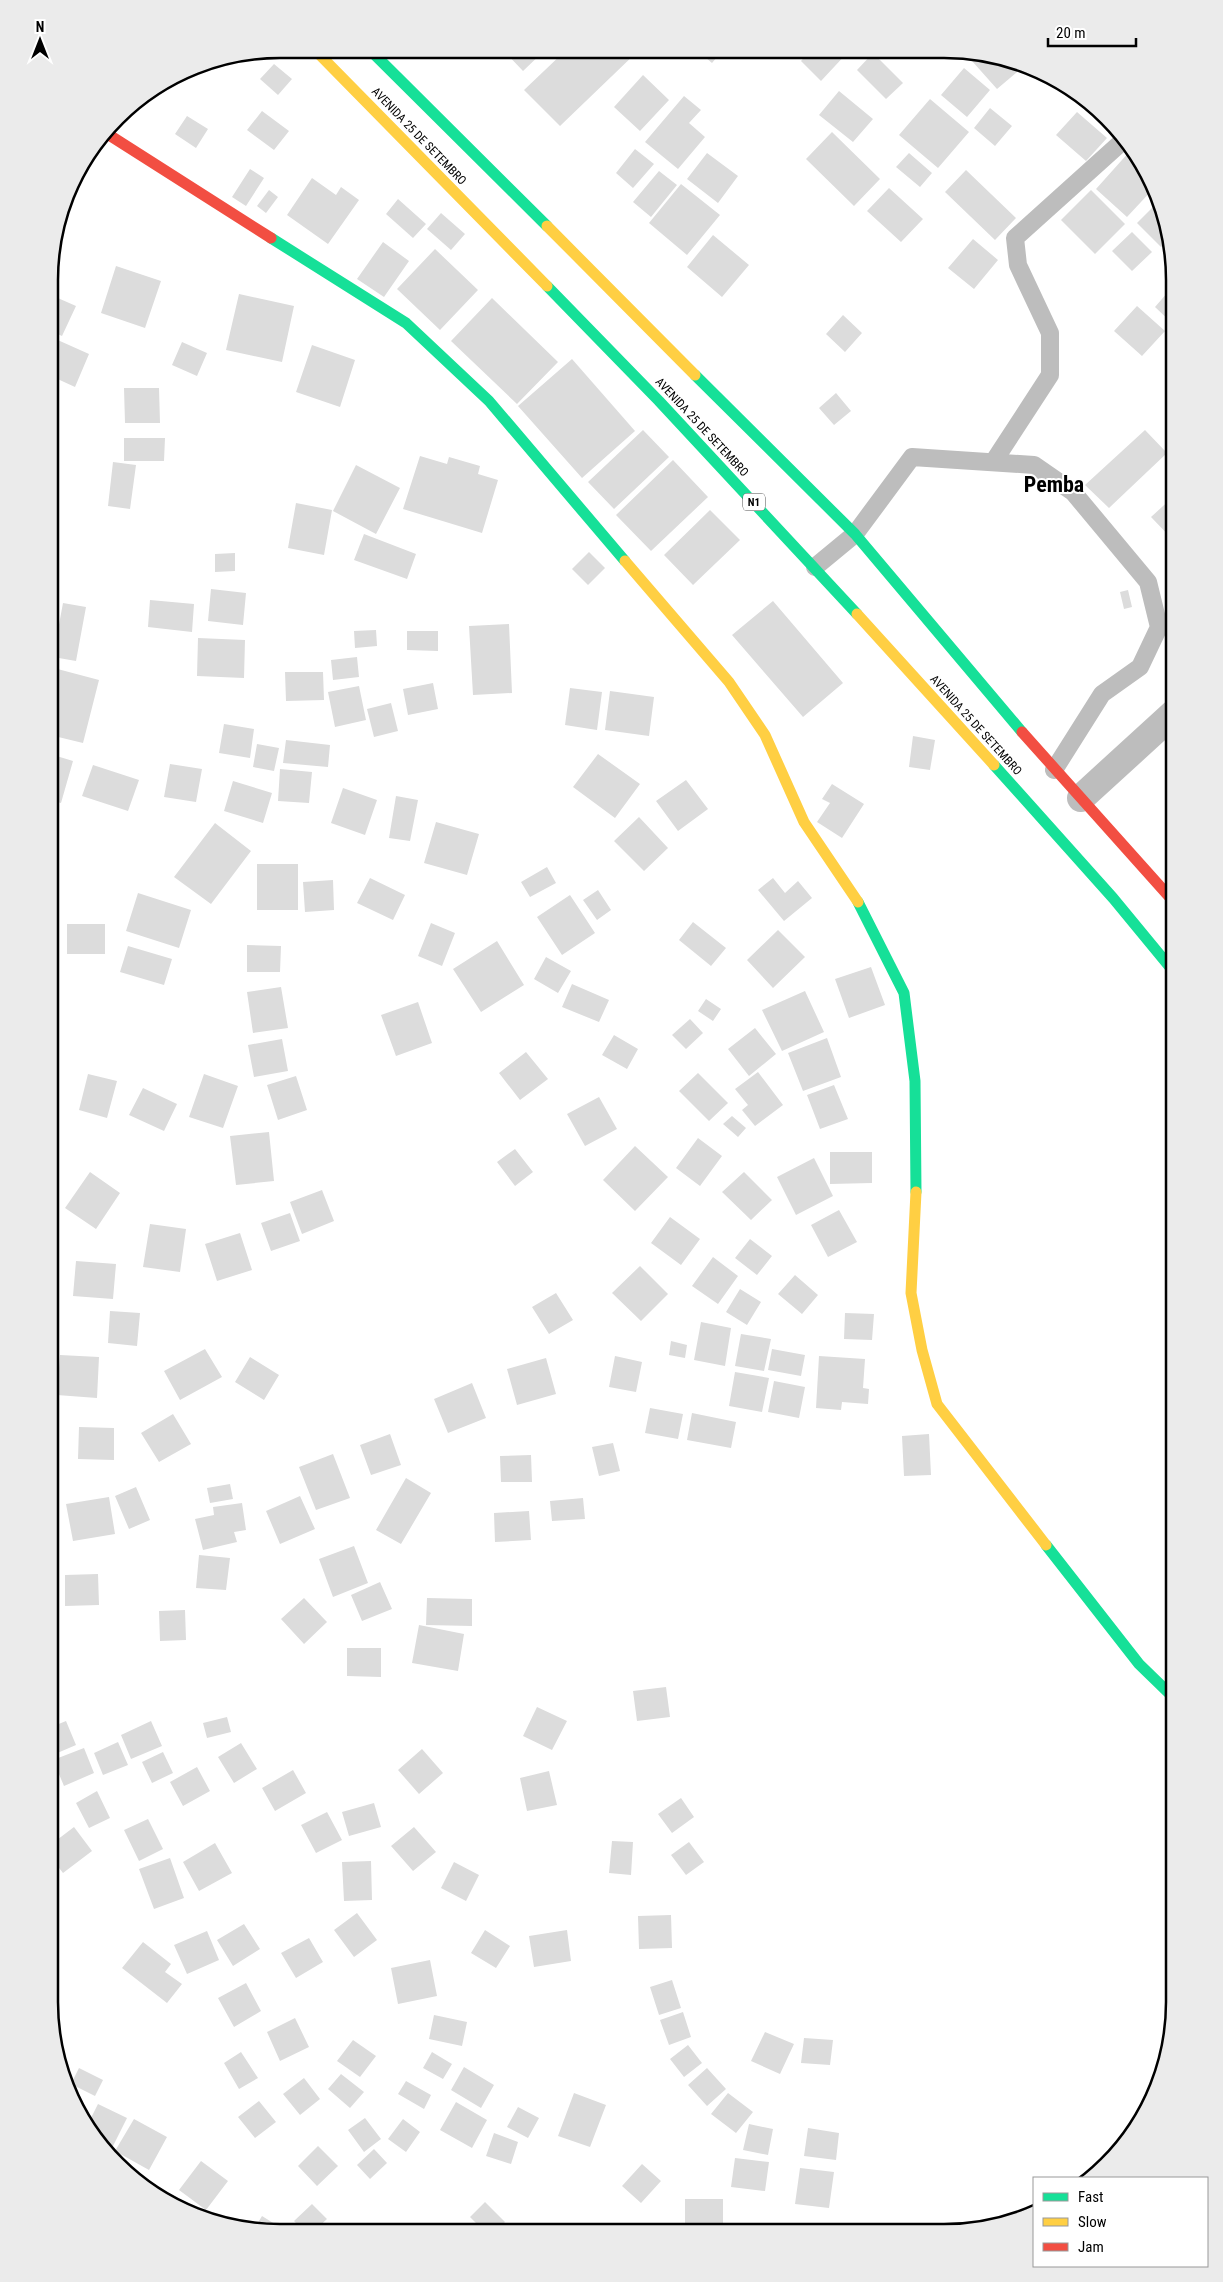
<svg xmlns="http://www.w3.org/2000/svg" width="1223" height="2282" font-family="'Roboto Condensed',sans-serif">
<rect width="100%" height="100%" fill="#fff"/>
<path fill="#dcdcdc" d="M 503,50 L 545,50 L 523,71 Z
M 565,51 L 638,51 L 560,126 L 524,90 Z
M 698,51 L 722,51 L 712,63 Z
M 809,52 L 848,52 L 821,81 L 801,61 Z
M 873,53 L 903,83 L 886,99 L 857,70 Z
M 982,53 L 989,53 L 1021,64 L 1023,67 L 997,89 L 972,61 Z
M 274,64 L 292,79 L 278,95 L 260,79 Z
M 964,68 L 990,90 L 967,117 L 941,95 Z
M 643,75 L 669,100 L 640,131 L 614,107 Z
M 839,91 L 873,119 L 853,142 L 819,115 Z
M 684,96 L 701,110 L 689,123 L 705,137 L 678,169 L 645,142 Z
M 930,99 L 969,132 L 938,168 L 899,135 Z
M 990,108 L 1012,126 L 995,146 L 974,128 Z
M 262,111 L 289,131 L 274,150 L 247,130 Z
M 1077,112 L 1107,138 L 1086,161 L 1056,135 Z
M 187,116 L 208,129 L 196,148 L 175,134 Z
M 832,132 L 880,179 L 854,206 L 806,159 Z
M 635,149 L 654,164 L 633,188 L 616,173 Z
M 1130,151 L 1139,159 L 1154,188 L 1127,217 L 1096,189 Z
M 707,153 L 738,176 L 718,203 L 687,179 Z
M 909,153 L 932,173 L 920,187 L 896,167 Z
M 250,169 L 264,178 L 246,206 L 232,197 Z
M 966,170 L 1016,218 L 995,240 L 945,192 Z
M 659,171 L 677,185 L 651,217 L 633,202 Z
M 312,178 L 336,195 L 341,187 L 359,200 L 328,244 L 287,215 Z
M 681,184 L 720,215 L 687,255 L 649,223 Z
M 889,188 L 923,219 L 901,242 L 867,211 Z
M 269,190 L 278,197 L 266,213 L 257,206 Z
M 1091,190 L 1125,224 L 1095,254 L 1061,220 Z
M 398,199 L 426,224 L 413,238 L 386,214 Z
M 1160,200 L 1168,241 L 1161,247 L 1137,223 Z
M 441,213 L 465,234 L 451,250 L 427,229 Z
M 1132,232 L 1152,252 L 1132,271 L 1112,251 Z
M 713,235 L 749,265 L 722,297 L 687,267 Z
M 973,239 L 998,260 L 974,289 L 948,268 Z
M 383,242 L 409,261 L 384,297 L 357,279 Z
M 435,249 L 478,290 L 440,330 L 397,289 Z
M 116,266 L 161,281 L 145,328 L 101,313 Z
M 1174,285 L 1174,325 L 1155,307 Z
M 239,294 L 294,306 L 282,362 L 226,350 Z
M 51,295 L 76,306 L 62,336 L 51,331 Z
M 492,298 L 558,362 L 517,404 L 451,341 Z
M 1137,306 L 1165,331 L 1142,356 L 1114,331 Z
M 843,315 L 862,333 L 845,352 L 826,334 Z
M 51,337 L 89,354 L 75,387 L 51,376 Z
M 182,342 L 207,353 L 197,376 L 172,365 Z
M 312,345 L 355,360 L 340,407 L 296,392 Z
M 572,359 L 635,431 L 582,478 L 518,406 Z
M 124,388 L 159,388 L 160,423 L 125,423 Z
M 836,393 L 851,411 L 834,425 L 819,408 Z
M 643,430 L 669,457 L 614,509 L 588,482 Z
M 1145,430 L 1167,453 L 1109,508 L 1085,485 Z
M 124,438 L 165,438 L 164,461 L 124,461 Z
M 420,456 L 447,464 L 449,457 L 480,466 L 478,474 L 498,480 L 482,533 L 403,509 Z
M 673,460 L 708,497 L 651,551 L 616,515 Z
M 113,462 L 136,465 L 130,509 L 108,506 Z
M 356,465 L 400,488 L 376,534 L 333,511 Z
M 1174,496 L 1174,541 L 1151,517 Z
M 296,503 L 332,510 L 324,555 L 288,548 Z
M 710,510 L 740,540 L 693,585 L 664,555 Z
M 364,534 L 416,554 L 407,579 L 354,560 Z
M 589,552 L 605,568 L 588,585 L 572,569 Z
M 235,553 L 235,571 L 215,572 L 215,554 Z
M 211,589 L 246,593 L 243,625 L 208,621 Z
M 1128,590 L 1132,607 L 1124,609 L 1120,592 Z
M 150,600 L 194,604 L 192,632 L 148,627 Z
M 773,601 L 843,683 L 803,717 L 732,635 Z
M 63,603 L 86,607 L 76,661 L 53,657 Z
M 509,624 L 512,693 L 473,695 L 469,626 Z
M 376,630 L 377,646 L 355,648 L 354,631 Z
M 407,631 L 438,631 L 438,651 L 407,650 Z
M 198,638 L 245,640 L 244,678 L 197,676 Z
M 357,657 L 359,677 L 333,680 L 331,660 Z
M 50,667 L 99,680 L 83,743 L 50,735 Z
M 285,672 L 323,672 L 324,700 L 286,701 Z
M 433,683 L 438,709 L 408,715 L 403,689 Z
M 359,686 L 366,720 L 335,727 L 328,692 Z
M 570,688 L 602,692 L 597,730 L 565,725 Z
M 610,691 L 654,697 L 649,736 L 605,730 Z
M 391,703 L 398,731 L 374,737 L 367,709 Z
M 224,724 L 254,729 L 250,758 L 219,753 Z
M 913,736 L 935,740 L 930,770 L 909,767 Z
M 286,740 L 330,745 L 328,767 L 283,763 Z
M 257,744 L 279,748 L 274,771 L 253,767 Z
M 50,754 L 73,761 L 61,803 L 50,800 Z
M 598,754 L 640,784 L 615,818 L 573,787 Z
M 170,764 L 202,769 L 196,802 L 164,797 Z
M 93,765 L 139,780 L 128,811 L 82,796 Z
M 280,769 L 312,772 L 309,803 L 278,801 Z
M 686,780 L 708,809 L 678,831 L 656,801 Z
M 233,781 L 272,793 L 263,823 L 224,811 Z
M 832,784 L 864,804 L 842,838 L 817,822 L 830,803 L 822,799 Z
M 343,788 L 377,800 L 365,835 L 331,823 Z
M 396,796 L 418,800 L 410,841 L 389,838 Z
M 639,817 L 668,848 L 644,871 L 614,841 Z
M 436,822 L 479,834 L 467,875 L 424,863 Z
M 215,823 L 251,851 L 211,904 L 174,877 Z
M 257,864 L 298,864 L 298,910 L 257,910 Z
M 547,867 L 556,883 L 530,897 L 521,882 Z
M 370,878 L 405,895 L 393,920 L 357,903 Z
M 773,878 L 785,893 L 798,881 L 812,898 L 784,921 L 758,890 Z
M 333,880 L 334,910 L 305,912 L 303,882 Z
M 598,890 L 611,910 L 597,920 L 583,900 Z
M 138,893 L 191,910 L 179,948 L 126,931 Z
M 570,895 L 595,933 L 562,955 L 537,917 Z
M 693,922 L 726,948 L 711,966 L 679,940 Z
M 431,923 L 455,933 L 442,966 L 418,956 Z
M 67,924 L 105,924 L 105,954 L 67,954 Z
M 778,930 L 805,957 L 773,988 L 747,960 Z
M 497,941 L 524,985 L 481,1012 L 453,969 Z
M 247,945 L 281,946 L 280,972 L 247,972 Z
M 128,946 L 172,959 L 164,985 L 120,972 Z
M 546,957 L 571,971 L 558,993 L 534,979 Z
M 871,967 L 885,1005 L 849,1018 L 835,979 Z
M 572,984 L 609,1000 L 599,1022 L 562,1007 Z
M 281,987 L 288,1028 L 253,1033 L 247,992 Z
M 805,991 L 824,1032 L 782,1051 L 762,1010 Z
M 706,999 L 721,1009 L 713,1021 L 698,1011 Z
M 418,1002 L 432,1043 L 396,1056 L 381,1015 Z
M 690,1019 L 703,1033 L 686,1049 L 672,1035 Z
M 755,1028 L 776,1054 L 749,1076 L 728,1049 Z
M 614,1035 L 638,1049 L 627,1069 L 602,1055 Z
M 827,1038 L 841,1077 L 803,1091 L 788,1053 Z
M 282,1039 L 288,1071 L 254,1077 L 248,1045 Z
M 526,1052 L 548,1079 L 520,1100 L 499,1073 Z
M 758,1072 L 783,1105 L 755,1126 L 742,1110 L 748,1105 L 735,1089 Z
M 698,1073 L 728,1103 L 709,1121 L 679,1091 Z
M 88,1074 L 117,1081 L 107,1118 L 79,1110 Z
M 204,1074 L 238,1086 L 223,1128 L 189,1117 Z
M 296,1076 L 307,1110 L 278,1120 L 267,1085 Z
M 50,1079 L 51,1079 L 53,1109 L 50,1110 Z
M 834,1085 L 848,1119 L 820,1129 L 807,1095 Z
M 143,1088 L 177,1104 L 164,1131 L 129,1115 Z
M 599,1097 L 617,1129 L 585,1146 L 567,1114 Z
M 732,1116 L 746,1128 L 738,1137 L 723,1124 Z
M 269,1132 L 274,1181 L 236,1185 L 230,1136 Z
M 698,1138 L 722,1156 L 700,1186 L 676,1168 Z
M 635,1146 L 668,1177 L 635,1211 L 603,1180 Z
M 515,1149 L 533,1172 L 515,1186 L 497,1162 Z
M 830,1152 L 872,1152 L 872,1183 L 830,1184 Z
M 814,1158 L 833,1196 L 796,1215 L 777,1177 Z
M 90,1172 L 120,1193 L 96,1229 L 65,1208 Z
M 744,1172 L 772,1200 L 751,1220 L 722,1192 Z
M 322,1190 L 334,1221 L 302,1234 L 290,1202 Z
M 839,1210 L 857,1242 L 828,1257 L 811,1225 Z
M 290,1213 L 300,1241 L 271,1251 L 261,1223 Z
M 670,1217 L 700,1239 L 681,1265 L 651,1243 Z
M 150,1224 L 186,1229 L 180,1272 L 143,1267 Z
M 240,1233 L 252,1270 L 217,1281 L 205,1244 Z
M 750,1239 L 772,1256 L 757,1275 L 735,1258 Z
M 713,1257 L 738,1276 L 718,1304 L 692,1286 Z
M 76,1261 L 116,1264 L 113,1299 L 73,1296 Z
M 640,1266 L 668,1294 L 641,1321 L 612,1293 Z
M 795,1275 L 818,1295 L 802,1314 L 778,1294 Z
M 740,1289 L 761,1302 L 747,1325 L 726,1312 Z
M 556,1293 L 573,1320 L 549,1334 L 532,1307 Z
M 110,1311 L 140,1313 L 137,1346 L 108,1343 Z
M 845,1313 L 874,1314 L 872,1340 L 844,1339 Z
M 701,1322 L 731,1328 L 725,1366 L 694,1360 Z
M 741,1334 L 771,1339 L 764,1371 L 735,1366 Z
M 671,1341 L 687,1345 L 685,1358 L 669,1355 Z
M 205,1349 L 222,1377 L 180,1400 L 164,1371 Z
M 772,1349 L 805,1355 L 801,1376 L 768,1370 Z
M 60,1355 L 99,1357 L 97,1398 L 57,1395 Z
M 615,1356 L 642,1362 L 636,1392 L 609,1387 Z
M 819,1356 L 865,1359 L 863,1388 L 869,1389 L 868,1404 L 842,1402 L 841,1410 L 816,1408 Z
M 250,1357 L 279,1375 L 264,1400 L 235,1382 Z
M 546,1358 L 556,1394 L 517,1405 L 507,1369 Z
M 735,1372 L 769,1378 L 762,1412 L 729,1406 Z
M 774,1381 L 805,1387 L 799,1418 L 768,1412 Z
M 472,1383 L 486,1418 L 448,1433 L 434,1399 Z
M 650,1408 L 683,1414 L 678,1439 L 645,1433 Z
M 692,1413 L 736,1422 L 731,1448 L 687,1440 Z
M 173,1414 L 191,1444 L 159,1462 L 141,1433 Z
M 79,1427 L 114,1428 L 114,1460 L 78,1459 Z
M 390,1434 L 401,1465 L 371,1475 L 360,1445 Z
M 929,1434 L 931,1475 L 904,1476 L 902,1436 Z
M 613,1443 L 620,1471 L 599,1476 L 592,1447 Z
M 333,1454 L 350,1498 L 316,1510 L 299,1467 Z
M 531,1455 L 532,1482 L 501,1482 L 500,1456 Z
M 406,1478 L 431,1493 L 401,1544 L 376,1530 Z
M 230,1484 L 233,1499 L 210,1503 L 207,1488 Z
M 136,1487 L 150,1520 L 129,1529 L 115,1496 Z
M 300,1496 L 315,1529 L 280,1544 L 266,1511 Z
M 109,1497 L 115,1534 L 73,1541 L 66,1504 Z
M 583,1498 L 585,1519 L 552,1521 L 550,1501 Z
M 242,1503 L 246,1530 L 234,1532 L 237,1542 L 203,1550 L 195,1519 L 214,1515 L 213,1507 Z
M 529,1511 L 531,1540 L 495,1542 L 494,1513 Z
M 354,1546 L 368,1583 L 333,1597 L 319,1559 Z
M 199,1555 L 230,1558 L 226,1590 L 196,1588 Z
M 98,1574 L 99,1605 L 65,1606 L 65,1575 Z
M 49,1580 L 52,1580 L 52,1608 L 49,1608 Z
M 380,1582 L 392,1609 L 362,1621 L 351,1595 Z
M 304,1598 L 327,1622 L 304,1644 L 281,1619 Z
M 427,1598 L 472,1599 L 472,1626 L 426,1625 Z
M 185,1610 L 186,1640 L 160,1641 L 159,1611 Z
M 419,1625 L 464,1634 L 458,1671 L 412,1663 Z
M 347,1648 L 381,1648 L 381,1677 L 347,1676 Z
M 666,1687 L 670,1717 L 637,1721 L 633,1691 Z
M 537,1707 L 567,1721 L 552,1750 L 523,1736 Z
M 227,1717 L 231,1732 L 207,1738 L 203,1723 Z
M 66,1721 L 76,1745 L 55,1754 L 49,1741 L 49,1728 Z
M 151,1721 L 162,1746 L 131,1759 L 121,1735 Z
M 118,1742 L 128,1765 L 103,1775 L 94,1753 Z
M 241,1743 L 257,1769 L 234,1783 L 218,1757 Z
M 84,1748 L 94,1773 L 64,1786 L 53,1760 Z
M 422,1749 L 443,1773 L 419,1794 L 398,1770 Z
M 163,1752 L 173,1773 L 152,1783 L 142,1762 Z
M 197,1767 L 210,1791 L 183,1806 L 170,1782 Z
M 293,1770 L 306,1793 L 275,1811 L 262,1788 Z
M 549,1771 L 557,1805 L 527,1811 L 520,1778 Z
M 97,1791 L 110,1818 L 89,1828 L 76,1803 Z
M 681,1798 L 694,1817 L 672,1833 L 658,1814 Z
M 374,1803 L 381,1827 L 349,1836 L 342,1812 Z
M 327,1812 L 342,1840 L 316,1853 L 301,1825 Z
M 148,1819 L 163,1849 L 139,1861 L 124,1830 Z
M 74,1827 L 92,1851 L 63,1873 L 49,1855 L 49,1846 Z
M 414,1827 L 436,1852 L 413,1871 L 391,1846 Z
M 612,1841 L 633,1842 L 631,1875 L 609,1873 Z
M 689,1842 L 704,1862 L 686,1875 L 671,1855 Z
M 215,1843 L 232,1873 L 199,1891 L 183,1862 Z
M 170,1858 L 184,1898 L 154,1909 L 139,1869 Z
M 371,1861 L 372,1900 L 344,1901 L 342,1862 Z
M 454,1862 L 479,1875 L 466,1901 L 441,1888 Z
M 357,1913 L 377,1940 L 354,1957 L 334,1930 Z
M 671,1915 L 672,1948 L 639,1949 L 638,1916 Z
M 244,1924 L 260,1949 L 233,1966 L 217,1940 Z
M 485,1930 L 510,1946 L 496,1968 L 471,1953 Z
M 567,1930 L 571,1961 L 534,1967 L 529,1936 Z
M 207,1931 L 219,1960 L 187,1974 L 174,1945 Z
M 309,1938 L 323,1962 L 296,1978 L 281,1953 Z
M 143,1942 L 171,1964 L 165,1972 L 182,1984 L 167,2003 L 122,1968 Z
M 430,1960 L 437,1996 L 398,2004 L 391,1968 Z
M 672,1980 L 681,2008 L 659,2015 L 650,1987 Z
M 246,1983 L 261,2011 L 234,2027 L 218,1998 Z
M 683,2012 L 691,2037 L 669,2045 L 660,2020 Z
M 434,2015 L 467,2022 L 462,2046 L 429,2039 Z
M 295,2018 L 309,2047 L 280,2061 L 267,2032 Z
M 765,2032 L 794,2044 L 780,2074 L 751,2061 Z
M 804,2038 L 833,2040 L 830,2065 L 801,2063 Z
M 353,2040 L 376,2056 L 360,2077 L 337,2061 Z
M 688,2045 L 702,2063 L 684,2077 L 670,2059 Z
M 241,2052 L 258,2078 L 239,2089 L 224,2063 Z
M 432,2052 L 452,2064 L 443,2079 L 423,2068 Z
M 464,2067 L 494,2085 L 481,2108 L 451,2090 Z
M 79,2068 L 103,2080 L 95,2096 L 71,2084 Z
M 707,2068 L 726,2089 L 707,2106 L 688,2085 Z
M 341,2074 L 364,2092 L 350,2108 L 328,2089 Z
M 304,2078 L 320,2099 L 300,2115 L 283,2094 Z
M 406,2081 L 431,2095 L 424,2109 L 398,2094 Z
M 574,2093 L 606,2105 L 590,2147 L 558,2136 Z
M 728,2093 L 753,2112 L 736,2133 L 711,2114 Z
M 259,2101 L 276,2122 L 255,2138 L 238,2117 Z
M 456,2102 L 487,2120 L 472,2148 L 440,2130 Z
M 98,2104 L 127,2118 L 112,2148 L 98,2142 L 86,2128 Z
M 518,2107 L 539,2118 L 528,2138 L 507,2127 Z
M 365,2118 L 381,2139 L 364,2152 L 348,2130 Z
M 134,2119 L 167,2137 L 149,2170 L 115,2151 Z
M 403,2119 L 420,2132 L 406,2152 L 388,2139 Z
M 749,2124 L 773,2129 L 768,2155 L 743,2150 Z
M 808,2128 L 839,2133 L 836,2160 L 804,2156 Z
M 494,2133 L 518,2142 L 511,2164 L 486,2156 Z
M 318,2146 L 338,2166 L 317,2186 L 298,2166 Z
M 374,2149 L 387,2163 L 370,2179 L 357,2165 Z
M 735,2158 L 769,2162 L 765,2191 L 731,2187 Z
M 201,2161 L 228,2181 L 206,2210 L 179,2190 Z
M 642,2164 L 661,2181 L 641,2203 L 622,2186 Z
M 800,2168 L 834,2172 L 829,2208 L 795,2204 Z
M 685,2199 L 723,2199 L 723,2227 L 685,2227 Z
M 485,2202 L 505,2222 L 495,2232 L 485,2232 L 470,2217 Z
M 312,2204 L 327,2219 L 314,2231 L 304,2231 L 294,2221 Z
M 262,2216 L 286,2231 L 253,2231 Z"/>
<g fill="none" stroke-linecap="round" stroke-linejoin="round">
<path stroke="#bdbdbd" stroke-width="18" d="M 994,461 L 1050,375 L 1050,333 L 1018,265 L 1015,238 L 1125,139
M 815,567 L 855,534 L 912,457 L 1034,465 L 1073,492 L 1148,582 L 1159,627 L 1140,667 L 1102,694 L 1054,770"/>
<path stroke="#bdbdbd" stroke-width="28" d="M 1081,798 L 1174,713"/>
<path stroke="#16e098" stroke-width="11" d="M 369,49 L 547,226
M 271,238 L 406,323 L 489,401 L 625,561
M 547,286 L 659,401 L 857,614
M 695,375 L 855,534 L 1022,732
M 994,765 L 1113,898 L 1174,972
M 858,902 L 904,993 L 915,1081 L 916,1192
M 1046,1545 L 1139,1664 L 1174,1698"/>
<path stroke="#ffcf43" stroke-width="11" d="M 314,49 L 547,286
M 547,226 L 695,375
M 625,561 L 729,682 L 765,735 L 804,822 L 858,902
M 857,614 L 994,765
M 916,1192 L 911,1293 L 922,1350 L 937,1404 L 1046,1545"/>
<path stroke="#f24e42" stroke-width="11" d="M 106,133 L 271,238
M 1022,732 L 1174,902"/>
</g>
<g text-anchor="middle" stroke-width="4" stroke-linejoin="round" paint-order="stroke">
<rect fill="#fff" stroke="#4c4c4c" stroke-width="1" x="743" y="493.5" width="22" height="17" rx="4"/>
<g font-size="11" font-weight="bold" fill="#000">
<text x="754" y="506">N1</text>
</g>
<g font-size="12" fill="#000" stroke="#fff">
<text transform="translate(419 136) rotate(46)" y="4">AVENIDA 25 DE SETEMBRO</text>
<text transform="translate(702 427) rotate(47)" y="4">AVENIDA 25 DE SETEMBRO</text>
<text transform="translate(976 725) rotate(48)" y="4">AVENIDA 25 DE SETEMBRO</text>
</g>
<g font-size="22" font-weight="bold" fill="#000" stroke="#fff">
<text x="1054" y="492">Pemba</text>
</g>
</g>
<path d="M0 0H1223V2282H0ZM280 58H944A222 222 0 0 1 1166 280V2002A222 222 0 0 1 944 2224H280A222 222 0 0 1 58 2002V280A222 222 0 0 1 280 58Z" fill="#ebebeb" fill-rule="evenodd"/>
<path fill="none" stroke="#000" stroke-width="2.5" d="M280 58H944A222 222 0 0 1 1166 280V2002A222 222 0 0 1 944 2224H280A222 222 0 0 1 58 2002V280A222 222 0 0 1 280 58Z"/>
<rect x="1033" y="2177" width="175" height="90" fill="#ffffff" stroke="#999999"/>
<rect x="1043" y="2193" width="25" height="8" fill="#16e098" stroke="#999999"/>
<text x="1078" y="2202" font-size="15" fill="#000000">Fast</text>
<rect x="1043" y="2218" width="25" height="8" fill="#ffcf43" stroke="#999999"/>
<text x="1078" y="2227" font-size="15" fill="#000000">Slow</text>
<rect x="1043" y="2243" width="25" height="8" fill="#f24e42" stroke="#999999"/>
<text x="1078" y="2252" font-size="15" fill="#000000">Jam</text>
<g transform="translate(40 40)" stroke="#ffffff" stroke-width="4" paint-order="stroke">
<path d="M0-4L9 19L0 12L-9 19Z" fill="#000000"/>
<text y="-8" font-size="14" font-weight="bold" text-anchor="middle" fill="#000000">N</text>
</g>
<path d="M1048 38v8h88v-8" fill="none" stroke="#000000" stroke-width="2.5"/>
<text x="1056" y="38" font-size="15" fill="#000000" stroke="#ffffff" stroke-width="4" paint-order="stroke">20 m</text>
</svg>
